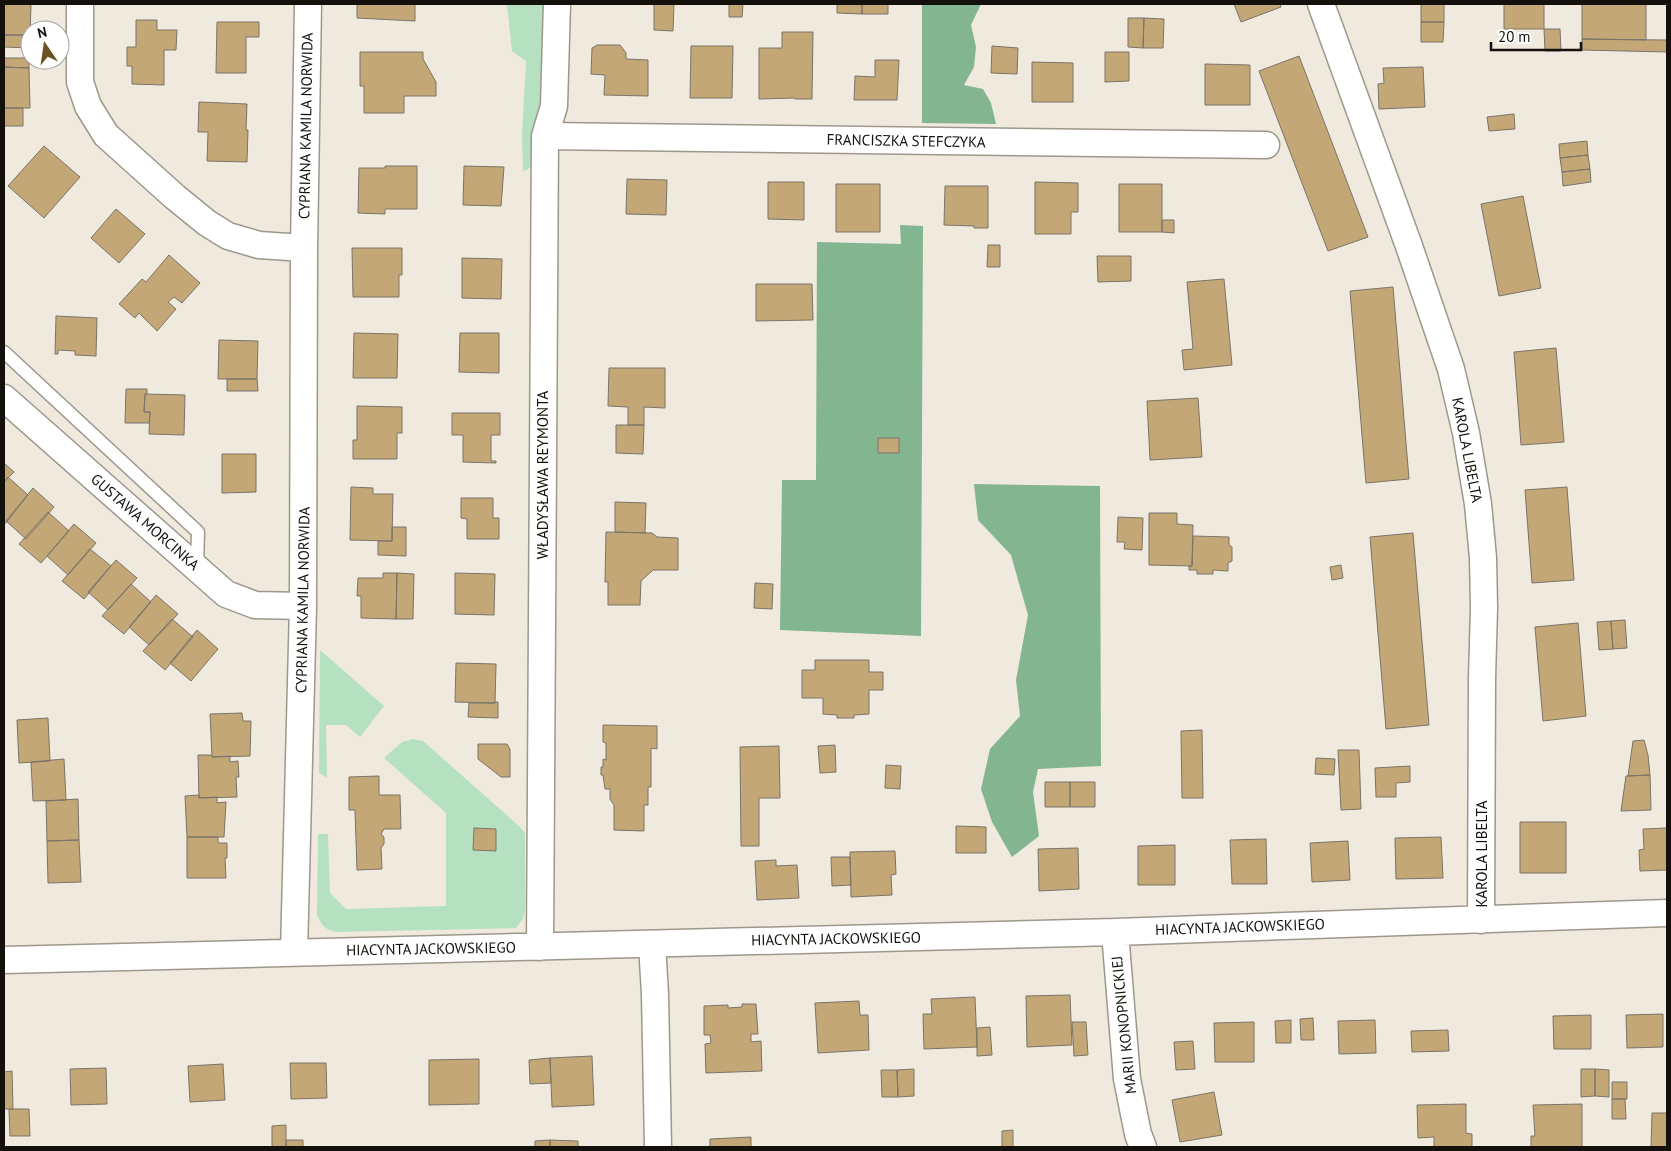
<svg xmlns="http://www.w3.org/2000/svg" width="1671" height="1151" font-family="'PT Sans',sans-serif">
<rect width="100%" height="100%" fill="#f0e9dd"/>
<path fill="#b5e1c1" d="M 507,4 L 546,4 L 545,101 L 534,125 L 534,164 L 527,170 L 523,171 L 522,134 L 526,61 L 512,51 Z
M 320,650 L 384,706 L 360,737 L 346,725 L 326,725 L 327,778 L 319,773 Z
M 413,739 L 423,741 L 519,826 L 525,833 L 525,911 L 523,919 L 516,928 L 335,932 C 325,929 321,925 317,915 L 318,834 L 328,834 L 330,893 L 346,909 L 446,906 L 446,813 L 384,758 L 402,742 Z"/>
<path fill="#83b591" d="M 922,4 L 981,4 L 971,25 L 976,47 L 974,67 L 964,85 L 983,89 L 991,103 L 996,124 L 922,123 Z
M 900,225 L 923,226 L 921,636 L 780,630 L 782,480 L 816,480 L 817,242 L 901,244 Z
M 974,484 L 1100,486 L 1101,766 L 1038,769 L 1033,792 L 1039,836 L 1012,857 L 992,822 L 981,789 L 990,749 L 1020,716 L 1016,680 L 1028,615 L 1011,555 L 978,520 Z"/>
<path fill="#c4a776" stroke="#7a7469" d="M 4,4 L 31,4 L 30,35 L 4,35 Z
M 357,4 L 415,4 L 415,21 L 357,18 Z
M 654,4 L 674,4 L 673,31 L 654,30 Z
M 729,4 L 743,4 L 742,17 L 729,17 Z
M 837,4 L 862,4 L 862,14 L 837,13 Z
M 862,4 L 888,4 L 888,14 L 862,14 Z
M 1234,4 L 1280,4 L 1281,7 L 1241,22 Z
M 1421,4 L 1444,4 L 1444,22 L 1421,22 Z
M 1504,4 L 1544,4 L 1544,29 L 1504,29 Z
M 1582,4 L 1646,4 L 1646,40 L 1582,39 Z
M 1128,18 L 1144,18 L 1143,48 L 1128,47 Z
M 1144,18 L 1164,19 L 1163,48 L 1143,48 Z
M 136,20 L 157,20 L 157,30 L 177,30 L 176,50 L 164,50 L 164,85 L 132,84 L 132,66 L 127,66 L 127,47 L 136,47 Z
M 217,22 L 259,22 L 259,37 L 246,37 L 246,73 L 216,73 Z
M 1421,22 L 1444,22 L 1443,42 L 1421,42 Z
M 1544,29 L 1560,29 L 1561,51 L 1545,51 Z
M 782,32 L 813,32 L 812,99 L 795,99 L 795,98 L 759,99 L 759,48 L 782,48 Z
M 4,35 L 30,35 L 30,48 L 4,47 Z
M 1582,39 L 1667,40 L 1667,52 L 1582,50 Z
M 597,45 L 620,45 L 626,53 L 626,59 L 648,60 L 648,96 L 604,95 L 605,75 L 591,74 L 592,48 Z
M 691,46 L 733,46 L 732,98 L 690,98 Z
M 992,46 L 1018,48 L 1017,74 L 991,73 Z
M 360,52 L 423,52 L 423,59 L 436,82 L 436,96 L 404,96 L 404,113 L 364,113 L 364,86 L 360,86 Z
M 1105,52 L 1129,52 L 1129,81 L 1105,82 Z
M 1299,56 L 1368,237 L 1328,251 L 1259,71 Z
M 4,58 L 29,58 L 29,68 L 4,67 Z
M 875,60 L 899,60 L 897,100 L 854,100 L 855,76 L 875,77 Z
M 1032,62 L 1073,63 L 1073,102 L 1032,102 Z
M 1205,64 L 1250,65 L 1250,105 L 1205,105 Z
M 4,67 L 29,68 L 30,108 L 4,108 Z
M 1423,67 L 1425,107 L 1379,109 L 1378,84 L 1384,83 L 1383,68 Z
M 199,102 L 247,104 L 246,130 L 248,130 L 247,162 L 207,161 L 208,132 L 198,132 Z
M 4,108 L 23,108 L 23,126 L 4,126 Z
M 1514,114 L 1515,129 L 1489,131 L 1487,117 Z
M 1587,141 L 1588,155 L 1560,158 L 1559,144 Z
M 44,146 L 80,177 L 44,218 L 8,186 Z
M 1588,155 L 1590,169 L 1562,172 L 1560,158 Z
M 385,166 L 417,166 L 417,209 L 385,209 L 385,214 L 358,213 L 359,168 L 385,168 Z
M 464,166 L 504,167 L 501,206 L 463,205 Z
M 1590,169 L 1591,182 L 1563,186 L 1562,172 Z
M 627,179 L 667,180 L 666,215 L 626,214 Z
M 768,182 L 804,182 L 804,220 L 768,219 Z
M 1035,182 L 1078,183 L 1078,212 L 1071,212 L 1071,234 L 1035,234 Z
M 836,184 L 880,184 L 880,232 L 836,232 Z
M 1119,184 L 1162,184 L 1162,232 L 1119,232 Z
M 945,186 L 988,186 L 988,228 L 974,228 L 974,226 L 944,225 Z
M 1523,196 L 1541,288 L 1499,296 L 1481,204 Z
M 116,209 L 145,234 L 119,263 L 91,238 Z
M 1162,220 L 1174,220 L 1174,233 L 1162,232 Z
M 988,245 L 1000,245 L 1000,267 L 987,267 Z
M 352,248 L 402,248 L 402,275 L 399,275 L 399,297 L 353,297 Z
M 169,255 L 200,283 L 182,303 L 174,297 L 168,302 L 176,309 L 157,331 L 139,313 L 135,318 L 119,304 L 142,279 L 146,282 Z
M 1097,256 L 1131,256 L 1131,281 L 1098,282 Z
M 462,258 L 502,259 L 501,299 L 462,298 Z
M 1224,279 L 1232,365 L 1184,370 L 1182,350 L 1193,349 L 1187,282 Z
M 756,284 L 812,284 L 813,320 L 756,321 Z
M 1393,287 L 1409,479 L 1366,483 L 1350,291 Z
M 56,316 L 97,318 L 96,356 L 75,355 L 75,351 L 58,350 L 58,354 L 55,354 Z
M 354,333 L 398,334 L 397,378 L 353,378 Z
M 460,333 L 499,333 L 499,373 L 459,372 Z
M 219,340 L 258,341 L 257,379 L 218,379 Z
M 1556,348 L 1564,442 L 1521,445 L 1514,352 Z
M 609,368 L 665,368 L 665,408 L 644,407 L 644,425 L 628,425 L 628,407 L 608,406 Z
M 227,379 L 257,379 L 258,391 L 227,391 Z
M 126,389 L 147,389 L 147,394 L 145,394 L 144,412 L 150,412 L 149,423 L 125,423 Z
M 145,394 L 185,395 L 184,435 L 149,434 L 150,412 L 144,412 Z
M 1198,398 L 1202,457 L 1150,460 L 1147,401 Z
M 357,406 L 402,407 L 402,433 L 397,433 L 397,459 L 353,459 L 353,440 L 357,440 Z
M 452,413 L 500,413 L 500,435 L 491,435 L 491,461 L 496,461 L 496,463 L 463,462 L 463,435 L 452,435 Z
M 616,425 L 644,425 L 643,454 L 616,453 Z
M 878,438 L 899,438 L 899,453 L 878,453 Z
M 222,454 L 256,454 L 256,492 L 222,493 Z
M 4,463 L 14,472 L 4,482 Z
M 8,477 L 28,495 L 4,525 L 4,482 Z
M 351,487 L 373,488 L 373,494 L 393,494 L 392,541 L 350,540 Z
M 1567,487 L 1574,580 L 1532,583 L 1525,490 Z
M 33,488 L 54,507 L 26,539 L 6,521 Z
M 461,498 L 493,498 L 493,518 L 499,518 L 499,539 L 467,539 L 467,519 L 461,518 Z
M 615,502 L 646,503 L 645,533 L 615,532 Z
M 48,512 L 69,531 L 41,563 L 19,544 Z
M 1149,513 L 1177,513 L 1177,524 L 1193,525 L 1192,566 L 1149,565 Z
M 1118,517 L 1143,518 L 1142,550 L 1124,549 L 1125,542 L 1117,542 Z
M 74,524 L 96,543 L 68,575 L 47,556 Z
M 392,527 L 406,527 L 406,556 L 378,555 L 378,541 L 392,541 Z
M 606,532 L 652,533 L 657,537 L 678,538 L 678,570 L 653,570 L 641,581 L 640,605 L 608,605 L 608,582 L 605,582 Z
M 1413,533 L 1429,725 L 1386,729 L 1370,537 Z
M 1193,536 L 1229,537 L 1229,545 L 1232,547 L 1232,561 L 1228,563 L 1228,571 L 1213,570 L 1213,574 L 1197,574 L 1197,570 L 1189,570 L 1189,566 L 1192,566 Z
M 90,549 L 111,566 L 84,599 L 62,581 Z
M 116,560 L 137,578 L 108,610 L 88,592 Z
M 1341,565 L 1343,578 L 1332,580 L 1330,567 Z
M 383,573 L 397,573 L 396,619 L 361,618 L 361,596 L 357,596 L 358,578 L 383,578 Z
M 397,573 L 414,574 L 413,619 L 396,619 Z
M 455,573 L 495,574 L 494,615 L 455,614 Z
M 755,583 L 773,584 L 772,609 L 754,608 Z
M 131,584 L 151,602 L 124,634 L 102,616 Z
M 156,595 L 178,614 L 149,645 L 129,627 Z
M 172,619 L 193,637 L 165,670 L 143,651 Z
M 1625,620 L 1627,648 L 1613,649 L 1611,621 Z
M 1611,621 L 1613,649 L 1599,650 L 1597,622 Z
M 1578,623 L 1586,716 L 1543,721 L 1535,627 Z
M 197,630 L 218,649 L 191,681 L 170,663 Z
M 815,660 L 869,660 L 869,672 L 883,672 L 883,690 L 869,690 L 869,714 L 854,715 L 854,718 L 837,718 L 837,715 L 823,714 L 823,698 L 802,698 L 802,670 L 815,670 Z
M 456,663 L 496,664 L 495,703 L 455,702 Z
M 495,702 L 498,702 L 498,718 L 468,717 L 469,703 L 495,703 Z
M 242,713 L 243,721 L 251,721 L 250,756 L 212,757 L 210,714 Z
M 48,718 L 50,761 L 19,763 L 17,720 Z
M 603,725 L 657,726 L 657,749 L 651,748 L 651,787 L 648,787 L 648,805 L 644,805 L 644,831 L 614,830 L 614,805 L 610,799 L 610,789 L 605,789 L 603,775 L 601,775 L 601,767 L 603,767 L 603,759 L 606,760 L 606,743 L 603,742 Z
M 1202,730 L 1203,798 L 1182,798 L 1181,731 Z
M 1644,740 L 1648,755 L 1650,775 L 1628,776 L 1633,741 Z
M 478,744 L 507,744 L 510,749 L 510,777 L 501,777 L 478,759 Z
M 835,745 L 836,772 L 820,773 L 818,746 Z
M 779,746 L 780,798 L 759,798 L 759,846 L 741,846 L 740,747 Z
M 1338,750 L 1359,750 L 1361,809 L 1341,810 Z
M 198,755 L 211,755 L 212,757 L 230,756 L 230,762 L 238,761 L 239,777 L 236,777 L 237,797 L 199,798 Z
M 1316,758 L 1335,759 L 1334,775 L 1315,774 Z
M 64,759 L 66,800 L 33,801 L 31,762 Z
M 886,765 L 901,766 L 900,789 L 885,788 Z
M 1410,766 L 1410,782 L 1396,783 L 1396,797 L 1376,797 L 1375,768 Z
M 1650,775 L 1651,810 L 1621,811 L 1626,776 Z
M 379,776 L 379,795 L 400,795 L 401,829 L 384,829 L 381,834 L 384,837 L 384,844 L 381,848 L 382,869 L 357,870 L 355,810 L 349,810 L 349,777 Z
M 1045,782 L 1070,782 L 1070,807 L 1045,807 Z
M 1070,782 L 1095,782 L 1095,807 L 1070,807 Z
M 199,795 L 199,798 L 217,797 L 217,803 L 226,802 L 224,837 L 187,837 L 185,796 Z
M 78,799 L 79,840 L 47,841 L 46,801 Z
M 1520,822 L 1566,822 L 1566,873 L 1520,873 Z
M 956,826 L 986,827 L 986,853 L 956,853 Z
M 474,828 L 496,829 L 496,851 L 473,850 Z
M 1667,828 L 1667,870 L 1640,871 L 1639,850 L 1644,849 L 1643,829 Z
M 187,837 L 218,837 L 218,843 L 227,843 L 227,858 L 225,858 L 226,878 L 187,878 Z
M 1441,837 L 1443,878 L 1396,879 L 1395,838 Z
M 1266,839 L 1267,884 L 1232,884 L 1230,840 Z
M 79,840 L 81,882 L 48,883 L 47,841 Z
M 1348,841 L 1350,880 L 1312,882 L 1310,843 Z
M 1175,845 L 1175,885 L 1138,885 L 1138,846 Z
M 1078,848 L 1079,889 L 1039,891 L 1038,849 Z
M 895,851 L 896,874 L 891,875 L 892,895 L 851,897 L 850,852 Z
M 831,857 L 850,857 L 851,885 L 832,886 Z
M 776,860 L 776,866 L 797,865 L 799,898 L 757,900 L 755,861 Z
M 1070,995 L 1072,1045 L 1027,1047 L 1026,996 Z
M 975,997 L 977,1047 L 924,1049 L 923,1014 L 932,1014 L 931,999 Z
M 859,1001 L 860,1015 L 868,1015 L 869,1050 L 818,1053 L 815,1003 Z
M 742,1004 L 756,1004 L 758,1034 L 751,1034 L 751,1042 L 761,1041 L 762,1071 L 706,1073 L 705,1044 L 711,1043 L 710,1035 L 704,1035 L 704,1006 L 728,1005 L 728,1008 L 742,1007 Z
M 1663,1014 L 1663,1047 L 1627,1048 L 1626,1015 Z
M 1591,1015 L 1591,1049 L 1554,1049 L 1553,1016 Z
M 1313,1018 L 1314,1040 L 1301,1040 L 1300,1019 Z
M 1291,1020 L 1291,1043 L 1276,1043 L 1275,1021 Z
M 1375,1020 L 1376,1053 L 1339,1054 L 1338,1021 Z
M 1072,1022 L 1086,1022 L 1088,1055 L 1074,1056 Z
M 1254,1022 L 1254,1062 L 1215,1062 L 1214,1023 Z
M 990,1027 L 992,1055 L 977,1056 L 977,1028 Z
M 1448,1030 L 1449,1051 L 1412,1052 L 1411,1031 Z
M 1193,1041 L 1195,1069 L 1176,1070 L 1174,1042 Z
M 592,1056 L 594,1105 L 552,1107 L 550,1058 Z
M 550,1058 L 551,1083 L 530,1084 L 529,1060 Z
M 479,1059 L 479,1104 L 429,1105 L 429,1060 Z
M 290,1063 L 326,1063 L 327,1098 L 291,1099 Z
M 223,1064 L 225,1100 L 190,1102 L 188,1066 Z
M 106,1068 L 107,1104 L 71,1105 L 70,1069 Z
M 914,1069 L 914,1096 L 898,1097 L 897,1070 Z
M 1581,1069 L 1595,1069 L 1595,1096 L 1581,1097 Z
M 1595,1069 L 1609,1070 L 1609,1097 L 1595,1096 Z
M 881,1070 L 897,1070 L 898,1097 L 882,1097 Z
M 12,1071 L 13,1109 L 4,1109 L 4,1072 Z
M 1612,1082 L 1627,1082 L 1627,1099 L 1612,1099 Z
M 1214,1092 L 1222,1135 L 1180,1142 L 1172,1100 Z
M 1612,1099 L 1625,1099 L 1626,1119 L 1612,1119 Z
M 1466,1104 L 1466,1133 L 1472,1134 L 1472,1147 L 1434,1147 L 1434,1137 L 1418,1138 L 1417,1105 Z
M 1582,1104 L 1582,1147 L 1531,1147 L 1531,1136 L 1535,1136 L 1533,1105 Z
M 9,1109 L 29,1109 L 30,1136 L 10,1136 Z
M 1652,1113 L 1667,1113 L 1667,1147 L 1651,1147 Z
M 286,1125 L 286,1147 L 272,1147 L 272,1126 Z
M 1013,1130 L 1013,1147 L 1002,1147 L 1002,1131 Z
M 751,1137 L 751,1147 L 710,1147 L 710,1139 Z
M 286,1140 L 303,1140 L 303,1147 L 286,1147 Z
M 550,1140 L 578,1141 L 578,1147 L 550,1147 Z
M 550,1140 L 550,1147 L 535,1147 L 535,1141 Z"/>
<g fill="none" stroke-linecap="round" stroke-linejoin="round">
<g stroke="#9e978c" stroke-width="15">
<path id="lane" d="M 4,352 L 198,532 L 197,567"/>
</g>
<g stroke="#9e978c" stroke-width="29">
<path id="street" d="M 80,4 L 80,82 L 88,106 L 106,135 L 175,197 L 207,223 L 228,236 L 259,245 L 304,248
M 1321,4 L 1409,246 L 1451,369 L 1466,433 L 1478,504 L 1483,558 L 1484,608 L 1482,678 L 1481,920
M 545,136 L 1266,145
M 4,398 L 226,594 L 255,605 L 303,606
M 1115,932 L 1127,1079 L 1138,1134 L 1143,1147
M 652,944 L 655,994 L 658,1147
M 540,947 L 545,136 L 554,106 L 557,4
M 294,952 L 303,606 L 304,248 L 308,4
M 4,960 L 1115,932 C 1299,924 1483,920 1667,913"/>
</g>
<use href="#lane" stroke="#fff" stroke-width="12"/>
<use href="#street" stroke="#fff" stroke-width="26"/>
</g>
<g text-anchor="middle" stroke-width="5" stroke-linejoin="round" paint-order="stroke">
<g font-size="15" fill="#14110d" stroke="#fff">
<text transform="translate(306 126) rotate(-89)" y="5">CYPRIANA KAMILA NORWIDA</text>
<text transform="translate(906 141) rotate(1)" y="5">FRANCISZKA STEFCZYKA</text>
<text transform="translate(1467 450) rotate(79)" y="5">KAROLA LIBELTA</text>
<text transform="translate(543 475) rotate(-90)" y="5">WŁADYSŁAWA REYMONTA</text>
<text transform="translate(145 522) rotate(41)" y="5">GUSTAWA MORCINKA</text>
<text transform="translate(303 600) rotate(-89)" y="5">CYPRIANA KAMILA NORWIDA</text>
<text transform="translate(1482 854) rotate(-90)" y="5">KAROLA LIBELTA</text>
<text transform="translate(1240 927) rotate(-2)" y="5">HIACYNTA JACKOWSKIEGO</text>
<text transform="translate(836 939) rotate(-1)" y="5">HIACYNTA JACKOWSKIEGO</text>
<text transform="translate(431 949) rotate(-1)" y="5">HIACYNTA JACKOWSKIEGO</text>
<text transform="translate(1124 1025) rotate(-96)" y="5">MARII KONOPNICKIEJ</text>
</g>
</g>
<rect width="1671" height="1151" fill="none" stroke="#14110d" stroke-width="10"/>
<g transform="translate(45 45) rotate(347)"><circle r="24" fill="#ffffff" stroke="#a1a09e"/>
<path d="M0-4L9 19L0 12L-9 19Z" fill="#6a5222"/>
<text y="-8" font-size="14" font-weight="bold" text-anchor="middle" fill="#14110d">N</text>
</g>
<path d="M1491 42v8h90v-8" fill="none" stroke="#14110d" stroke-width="2.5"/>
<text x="1498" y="42" font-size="15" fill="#14110d" stroke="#ffffff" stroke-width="4" paint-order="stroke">20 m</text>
</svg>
